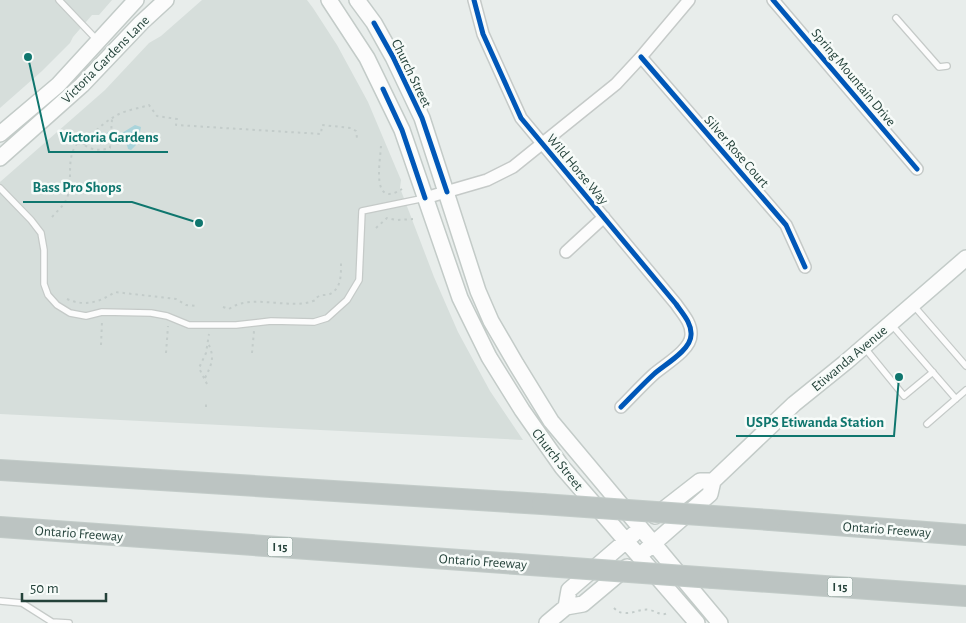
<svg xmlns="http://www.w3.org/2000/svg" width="966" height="623" font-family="'Alegreya Sans',sans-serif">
<rect width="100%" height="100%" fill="#e8edeb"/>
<path fill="#d6dedb" d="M 0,0 L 112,0 L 99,15 L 92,15 L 73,37 L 70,43 L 42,71 L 0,108 Z
M 202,0 L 307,0 L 313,8 L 337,45 L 368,102 L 395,166 L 401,180 L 400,188 L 434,277 L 458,332 L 490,391 L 523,440 L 0,414 L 0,182 L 105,90 L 149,43 L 161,36 Z"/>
<path fill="#a9d4db" d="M 135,125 L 141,127 L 140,132 L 137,134 L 137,137 L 140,141 L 131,150 L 128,149 C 127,143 126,144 121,141 C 110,133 109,135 100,142 L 98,140 L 102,132 L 106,134 L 109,131 L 122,133 Z"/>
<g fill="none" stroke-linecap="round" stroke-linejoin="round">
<g stroke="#c5cac8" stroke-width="8">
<path id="service" d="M 59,0 L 97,40
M 896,18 L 939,67 L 947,66
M 0,188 L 31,220 L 41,233 L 44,250 L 44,284 L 48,295 L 57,305 L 70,313 L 86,316 L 102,312 L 151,313 L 167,316 L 189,325 L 236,325 L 271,321 L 314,322 L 327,318 L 347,300 L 359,280 L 362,211 L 425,198
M 914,306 L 966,366
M 891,324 L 956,399
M 864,347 L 904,396 L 933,372
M 927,424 L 966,390
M 0,601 L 22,603 L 52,622 L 69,623"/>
</g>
<g stroke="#c5cac8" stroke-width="14">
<path id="minor" d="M 474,0 L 483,34 L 521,118 L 676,304 C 682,313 692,323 691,335 C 691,350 664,365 654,374 C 643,384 632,396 621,407
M 773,0 L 917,169
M 641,57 L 786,225 L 805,267
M 425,198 L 487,180 L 513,167 L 616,84 L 641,57 L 689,0
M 566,252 L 604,217"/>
</g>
<g stroke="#c3cbc8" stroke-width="18">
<path id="secondary" d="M 329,0 L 367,58 L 402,130 L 460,298 L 489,357 L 522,410 L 562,467 L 697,623
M 357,0 L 374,23 L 393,57 L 422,118 L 478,291 L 491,321 L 516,364 L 551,421 L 720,623
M 0,134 L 58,85 L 136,0
M 0,158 L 82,85 L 141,23 L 166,0
M 655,516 L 700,481 L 713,481
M 646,550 L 710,494 L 713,481 L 794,404 L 846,362 L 966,258
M 566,607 L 569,590 L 634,534
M 547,623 L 566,607 L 583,604 L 627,567"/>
</g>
<g stroke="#c3ccc9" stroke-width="22">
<path id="motorway" d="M 0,470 L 542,504
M 770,520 L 966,535
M 0,527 L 559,567
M 713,578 L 966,596"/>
</g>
<path stroke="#c3ccca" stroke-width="2" stroke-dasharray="2.5 4" stroke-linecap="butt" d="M 84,145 C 94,131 104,122 119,114 C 127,110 140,108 149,105 L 157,116 L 177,119 L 176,125 L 321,134 L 322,125 L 351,128 L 356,131 L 357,138
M 381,146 C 380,163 371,209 402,189
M 52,217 C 58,210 65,205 68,195 C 73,177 65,157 79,141 C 89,149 97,152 110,148 L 112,119
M 376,228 L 387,218 L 397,220 L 413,219
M 67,299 C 85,307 100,302 115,292 L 176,299 L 186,305 L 197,306
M 223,307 L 229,309 C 251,293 289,310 313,301 C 318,299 314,299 319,296 C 322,294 327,296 330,294 C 342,288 341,273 341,262
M 101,345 L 102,321
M 166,353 L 168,326
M 252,353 L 254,331
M 205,378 C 212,364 215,357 208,343
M 207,384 L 199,368 L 206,353 L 209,334
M 206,407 L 206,401
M 614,608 C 617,611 620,613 625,613 C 633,614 641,608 650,610 C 658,612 662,617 669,612"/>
<use href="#service" stroke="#fcfcfc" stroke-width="5.5"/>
<use href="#minor" stroke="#fcfcfc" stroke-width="11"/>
<use href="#secondary" stroke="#fcfcfc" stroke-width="15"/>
<use href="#motorway" stroke="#bcc4c2" stroke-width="20"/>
<g stroke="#c3ccc9" stroke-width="22" stroke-linecap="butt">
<path id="motorway-bridge" d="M 542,504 L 770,520
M 559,567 L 713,578"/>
</g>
<use href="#motorway-bridge" stroke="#bcc4c2" stroke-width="20"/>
<g stroke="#f7fbf9" stroke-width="8">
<path id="cycleway" d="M 474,0 L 483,34 L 521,118 L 676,304 C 682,313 692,323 691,335 C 691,350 664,365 654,374 C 643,384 632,396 621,407
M 773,0 L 917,169
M 374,23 L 393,57 L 422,118 L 447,192
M 641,57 L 786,225 L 805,267
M 383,89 L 402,130 L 425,198"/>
</g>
<use href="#cycleway" stroke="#0057b8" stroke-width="5"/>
</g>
<g text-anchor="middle" stroke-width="5" stroke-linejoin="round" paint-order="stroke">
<g fill="#f7fbf9" stroke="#637a73" stroke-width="1">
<rect x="267.5" y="537.5" width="25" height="19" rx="4"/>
<rect x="827.5" y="577.5" width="25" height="19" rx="4"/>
</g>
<g font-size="12" font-weight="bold" fill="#24423a">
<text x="280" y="551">I 15</text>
<text x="840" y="591">I 15</text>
</g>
<g font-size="14" fill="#24423a" stroke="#f7fbf9">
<text transform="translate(105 59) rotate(-45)" y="5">Victoria Gardens Lane</text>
<text transform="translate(412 73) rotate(64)" y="5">Church Street</text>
<text transform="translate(854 77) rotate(50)" y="5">Spring Mountain Drive</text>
<text transform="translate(737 151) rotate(49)" y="5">Silver Rose Court</text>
<text transform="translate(578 169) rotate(50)" y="5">Wild Horse Way</text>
<text transform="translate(849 358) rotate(-40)" y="5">Etiwanda Avenue</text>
<text transform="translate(558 459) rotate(52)" y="5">Church Street</text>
<text transform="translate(887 529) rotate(4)" y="5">Ontario Freeway</text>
<text transform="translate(79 533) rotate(4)" y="5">Ontario Freeway</text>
<text transform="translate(483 561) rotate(4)" y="5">Ontario Freeway</text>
</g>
</g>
<path fill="none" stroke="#0f766e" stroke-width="2" d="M28 57L49 152H168M199 223L132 202H23M899 377L894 436H736"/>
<g fill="#0f766e" stroke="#f7fbf9" stroke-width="2">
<circle cx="28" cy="57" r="5"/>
<circle cx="199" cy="223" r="5"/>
<circle cx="899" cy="377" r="5"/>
</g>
<g font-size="15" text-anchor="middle" font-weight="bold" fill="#0f766e" stroke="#f7fbf9" stroke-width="5" stroke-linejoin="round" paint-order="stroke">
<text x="109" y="142">Victoria Gardens</text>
<text x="77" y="192">Bass Pro Shops</text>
<text x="815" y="427">USPS Etiwanda Station</text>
</g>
<path d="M22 593v8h84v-8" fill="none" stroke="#24423a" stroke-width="2.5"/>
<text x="30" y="593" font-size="15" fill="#24423a" stroke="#f7fbf9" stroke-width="4" paint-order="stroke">50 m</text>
</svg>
